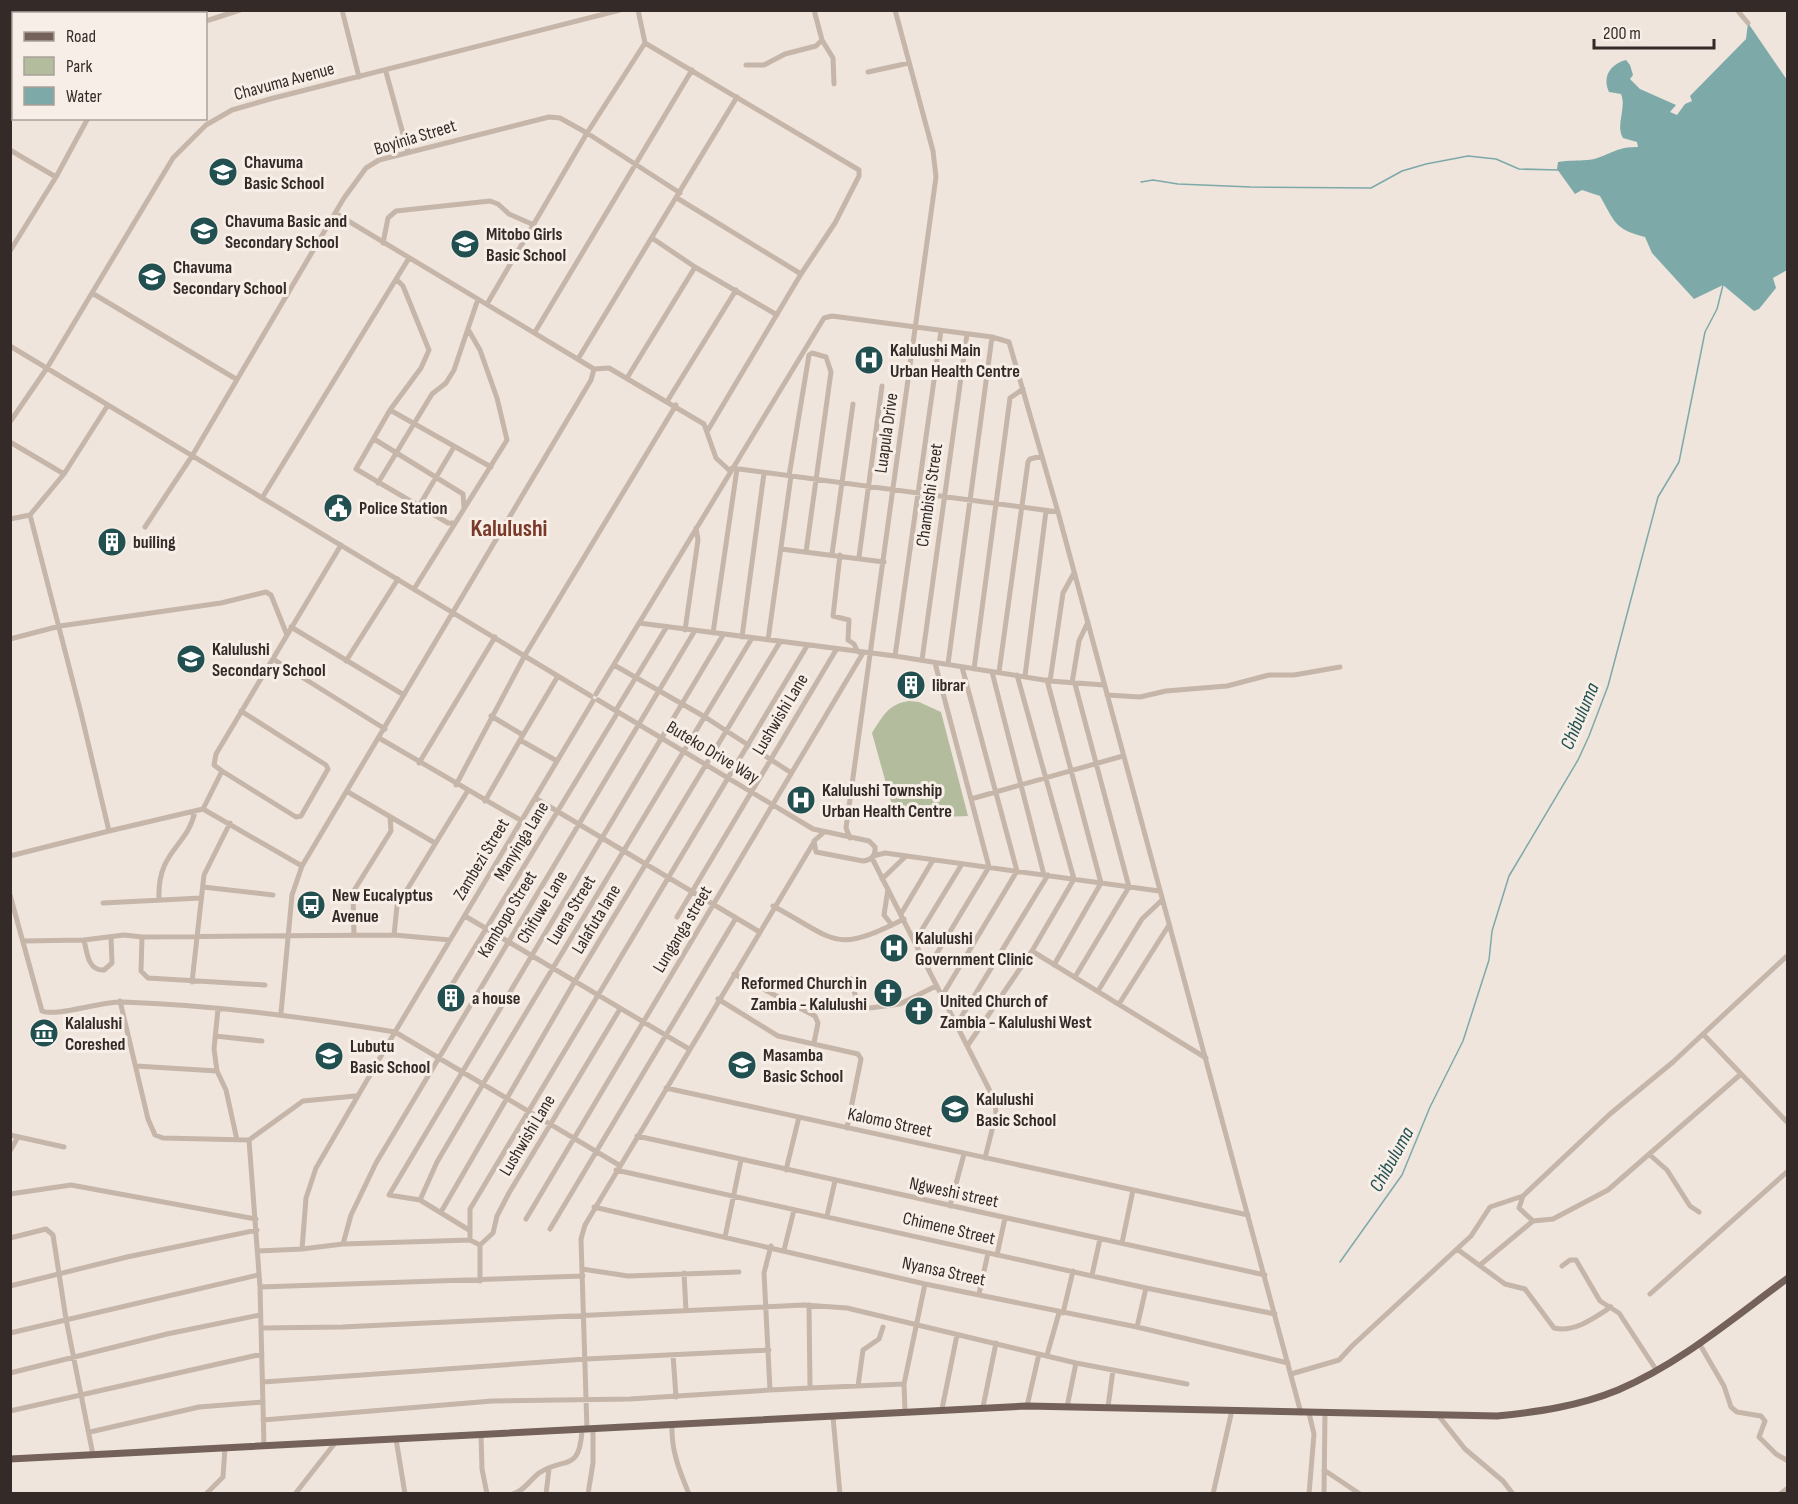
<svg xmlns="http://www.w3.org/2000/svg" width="1798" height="1504" font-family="'Sofia Sans Condensed',sans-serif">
<rect width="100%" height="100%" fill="#efe5dc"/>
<path fill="#b3bd9d" d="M 909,701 L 919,702 L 941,712 L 968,816 L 893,819 L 894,812 L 872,733 C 883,716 888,704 909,701 Z"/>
<path fill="#7da9a9" d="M 1748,23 L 1787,80 L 1787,270 L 1773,278 L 1776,288 L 1759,309 L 1754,311 L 1723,285 L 1694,299 L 1652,253 L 1645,237 C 1614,229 1615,222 1600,196 L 1582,190 L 1575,194 L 1557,169 L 1558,162 C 1569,160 1577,161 1587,160 C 1605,159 1614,146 1638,147 L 1637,142 L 1623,138 C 1615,125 1627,108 1621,94 L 1609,92 C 1602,77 1610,64 1626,60 L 1630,65 L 1633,75 L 1630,79 L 1640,89 L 1676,105 L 1670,112 L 1677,115 L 1685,104 L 1692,101 L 1690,96 L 1746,39 Z"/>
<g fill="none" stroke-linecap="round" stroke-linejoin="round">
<path stroke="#7da9a9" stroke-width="1.5" d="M 1141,182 L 1153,180 L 1178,184 L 1251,187 L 1371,188 L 1402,171 L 1426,164 L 1468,156 L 1496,159 L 1519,169 L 1559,170
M 1340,1262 L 1402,1175 L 1430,1107 L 1463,1041 L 1489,960 L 1492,931 L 1509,876 L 1578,760 L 1589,736 L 1608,686 L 1658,497 L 1679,462 L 1705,332 L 1717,309 L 1723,285"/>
<path stroke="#c6b5a9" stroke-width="5" d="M 84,10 L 90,14
M 199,10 L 200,14
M 342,10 L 359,77
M 1737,10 L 1748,23
M 46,14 L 47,10
M 206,21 L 240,10
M 822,40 L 833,58 L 834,84
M 645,43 L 859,170 L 859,176 L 835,223 L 801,274
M 746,65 L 764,65 L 785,54 L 816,46 L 822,40 L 814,10
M 386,72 L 408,152
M 868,72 L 909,63
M 10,73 L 14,68
M 10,150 L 56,177
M 677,198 L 801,274 L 708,430
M 335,213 L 594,369 L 609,368 L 704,424 L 716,458 L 730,471
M 652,238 L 695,267 L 777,315
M 383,243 L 388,218 L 396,211 L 490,201 L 498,204 L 509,214 L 534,225
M 10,251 L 56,177 L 88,118
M 396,279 L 403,286 L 429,350 L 421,368 L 390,410 L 356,469 L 448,523 L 455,523
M 92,293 L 236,379
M 487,304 L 587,133 L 645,43 L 638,10
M 535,332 L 692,70
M 10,346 L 591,696
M 578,359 L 737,97
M 627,378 L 695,267
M 668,400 L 736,290
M 390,410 L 491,467
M 10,422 L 47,368 L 173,158 L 206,125 L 232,110 L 270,99 L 620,10
M 374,439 L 463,494 L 464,507
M 10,442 L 64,474
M 732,468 L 1058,512
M 789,476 L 809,355 L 812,353 L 826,357 L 831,372 L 806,552
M 378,483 L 432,394 L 446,383 L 454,370 L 478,299
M 262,498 L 409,258
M 419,506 L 454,447
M 10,519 L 30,515
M 145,527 L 192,456 L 344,198 L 366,168 L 379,160 L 549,117 L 560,118 L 587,133 L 680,193
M 781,549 L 884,562
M 832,554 L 853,404
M 840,555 L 833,616 L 849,620 L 848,640 L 854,644 L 858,652
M 859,557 L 882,386
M 414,589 L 507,440 L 497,398 L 480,350 L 469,331
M 639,623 L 895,656 L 1050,681 L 1104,685
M 291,627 L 404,695
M 685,630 L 698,540 L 696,528
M 713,633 L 737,469
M 742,637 L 764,473
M 10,639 L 60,626 L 221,603 L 266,592 L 271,595 L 287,635
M 768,640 L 791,476
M 895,656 L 941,331
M 273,659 L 385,729
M 922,660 L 967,334
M 346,661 L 398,579
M 948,664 L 992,337
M 614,665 L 705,717 L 790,772
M 974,669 L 1010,398 L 1023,389
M 992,672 L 1044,875
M 999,672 L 1028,462 L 1030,459 L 1042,456
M 1025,676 L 1046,511
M 1047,680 L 1101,883 L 1054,965
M 1050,681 L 1063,593 L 1074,573
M 1072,683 L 1079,641 L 1088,622
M 1075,684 L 1129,887 L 1075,977
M 596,694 L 824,318 L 832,316 L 992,337 L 1009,342 L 1058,512 L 1301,1413
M 1107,695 L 1140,697 L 1166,691 L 1227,686 L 1269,675 L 1294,675 L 1340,667
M 598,700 L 813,829 L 869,841 L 875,847 C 876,856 871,860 863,861 L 816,852 L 814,841 L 823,833
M 593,701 L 395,1032 L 619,1165
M 616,710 L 666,628
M 241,711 L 326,765 L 328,769 L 301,816 L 296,817 L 222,771 L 214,765 L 216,754 L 341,545
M 491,716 L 523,735
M 379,738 L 522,821
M 557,761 L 520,740 L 558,676
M 419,763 L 495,637
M 456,785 L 525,655 L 676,405
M 348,792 L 435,843
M 535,798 L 758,931
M 971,799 L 1123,756
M 485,801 L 520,740
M 203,809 L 222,771
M 109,831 L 203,809 L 302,866
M 850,838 L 846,828 L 936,177 L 933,151 L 895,10
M 10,856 L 109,831 L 81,713 L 30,515 L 64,474 L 108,405
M 873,856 L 885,853 L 1159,891
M 872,858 L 995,1101 L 996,1114 L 985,1158
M 882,879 L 906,856
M 203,887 L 273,895
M 888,889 L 884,915 L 892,925
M 10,895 L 42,1011 C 57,1017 101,1001 123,1002 C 214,1005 305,1017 395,1032 L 316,1168 L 306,1198 L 302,1249 L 258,1251
M 159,899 C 157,850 188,847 195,811
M 103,903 L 201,898
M 773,906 C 837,940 833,955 904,919
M 901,914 L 933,860
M 465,916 L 689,1049
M 677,917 L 836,650
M 354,935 L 353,892 L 391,831 L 390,817
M 394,935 L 397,906 L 467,792
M 142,937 L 141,971 L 148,978 L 265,985
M 84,940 C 87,953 88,971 104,970 L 112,963 L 111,937
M 23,941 L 84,940 L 124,935 L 142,937 L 394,935 L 450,940
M 915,941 L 962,864
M 1032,951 L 1206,1058
M 928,968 L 989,867 L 935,663
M 734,974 L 815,1016 L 818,1023 L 814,1043
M 851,979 L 858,1006 L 862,1009 L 900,1004 L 936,986
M 192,982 L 204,875 L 230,823
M 450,988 L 618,712
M 1098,991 L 1142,919 L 1162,900
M 942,996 L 1017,871 L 962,667
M 718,999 L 778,1036 L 858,1054 L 861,1059 L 847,1128
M 120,1001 L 148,1119 L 155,1135 L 163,1138 L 249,1140
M 1119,1004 L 1169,925
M 281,1013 L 292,895 L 302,866 L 591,380 L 594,369
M 957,1024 L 1048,875
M 1703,1034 L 1788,1123
M 215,1036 L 262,1041
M 968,1045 L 1032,951 L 1074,879 L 1017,675
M 136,1066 L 217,1071 L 226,1090 L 237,1140
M 217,1071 L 214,1049 L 218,1009
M 666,1088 L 1248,1215
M 10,1135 L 64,1147
M 637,1136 L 1265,1275
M 10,1151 L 18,1137
M 1650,1155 L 1667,1170 L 1690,1206 L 1699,1212
M 616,1170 L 1146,1288 L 1275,1314
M 786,1170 L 799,1117
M 10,1194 L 71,1185 L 256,1219
M 420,1200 L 437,1162 L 483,1084 L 752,638
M 950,1206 L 964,1154
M 594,1207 L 925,1284 L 1137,1327 L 1288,1363
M 441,1212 L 575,981 L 780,642
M 827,1216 L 835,1181
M 526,1219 L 863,653
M 1533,1221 L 1519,1208 L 1523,1196 L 1610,1114 L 1673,1062 L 1788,955
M 550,1229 L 736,918
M 469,1230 L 420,1200 L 389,1195 L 723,635
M 725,1237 L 741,1160
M 10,1238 L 46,1229 L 53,1235 L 66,1319 L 93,1455
M 470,1240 L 470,1209 L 807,646
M 1122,1243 L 1133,1190
M 343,1244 L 351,1215 L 376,1163 L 694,632
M 480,1245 L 493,1233 L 497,1216 L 509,1193 L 620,1009
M 302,1249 L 343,1244 L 470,1240 L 480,1245 L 480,1281
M 1457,1249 L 1505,1284 L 1525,1289 L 1554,1328 C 1574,1333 1594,1318 1611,1307
M 784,1250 L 794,1210
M 997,1255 L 1005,1218
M 1480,1265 L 1533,1221 L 1553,1219 L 1608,1190 L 1741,1074
M 1562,1266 L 1570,1260 L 1576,1260 L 1600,1301 L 1619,1313 L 1657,1371
M 582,1269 L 628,1276 L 739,1272
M 684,1273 L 686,1311
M 1092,1275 L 1100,1239
M 10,1286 L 127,1257 L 257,1230
M 260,1287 L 583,1276
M 979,1294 L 988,1253
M 1650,1294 L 1788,1171
M 1063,1313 L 1073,1271
M 1137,1327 L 1146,1288
M 261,1328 L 342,1327 L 804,1305 L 847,1308 L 1076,1363 L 1187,1384
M 10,1333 L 258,1275
M 1699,1343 L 1724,1386 L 1731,1407 L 1737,1412 L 1761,1416 L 1765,1421 L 1759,1437 L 1776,1454 L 1788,1461
M 673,1355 L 676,1397
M 1047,1355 L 1059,1313
M 10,1373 L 167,1334 L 260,1315
M 1291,1374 L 1339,1360 L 1352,1346 L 1471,1236 L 1490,1207 L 1523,1196
M 263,1382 L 586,1359 L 769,1350
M 904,1384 L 925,1284
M 858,1386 L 863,1350 L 879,1339 L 883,1327
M 810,1388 L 904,1384 L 905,1412
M 770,1390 L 810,1388 L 809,1305
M 1027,1406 L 1039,1354
M 983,1407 L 996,1343
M 1067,1407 L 1076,1363
M 1108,1407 L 1113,1370
M 942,1409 L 957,1335
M 10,1411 L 262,1354
M 1309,1413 L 1314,1434 L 1309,1494
M 1438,1415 L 1465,1449 L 1503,1481 L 1513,1494
M 833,1417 L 840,1494
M 263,1420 L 492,1401 L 630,1399 L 770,1390 L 764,1273 L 771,1246
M 672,1424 C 671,1450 679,1470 689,1494
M 587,1430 L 581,1239 L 585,1225 L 814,842
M 90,1432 L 199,1407 L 263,1402
M 481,1435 L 482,1469 L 487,1494
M 396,1439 L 405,1494
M 264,1446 L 260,1287 L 249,1140 L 303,1101 L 355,1096
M 1324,1470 L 1360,1494
M 206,1494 L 223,1477 L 225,1448
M 295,1494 L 335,1443
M 513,1494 C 524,1491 530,1480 539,1473 C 565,1456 579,1473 582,1431
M 546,1494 L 549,1469
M 588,1494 L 593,1463 L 593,1429
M 1213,1494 L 1232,1410
M 1324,1494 L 1325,1413
M 1780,1494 L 1788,1488"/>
<path stroke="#74625a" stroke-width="7" d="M 10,1459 L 1027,1406 L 1497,1416 C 1538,1412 1579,1406 1618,1390 C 1681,1363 1733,1318 1788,1278"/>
</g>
<defs>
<g id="school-disc" transform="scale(1.5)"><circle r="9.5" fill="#225051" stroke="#f7efe7"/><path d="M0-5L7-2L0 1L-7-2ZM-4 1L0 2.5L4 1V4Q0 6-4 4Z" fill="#fff"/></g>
<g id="hospital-disc" transform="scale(1.5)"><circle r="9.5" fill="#225051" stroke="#f7efe7"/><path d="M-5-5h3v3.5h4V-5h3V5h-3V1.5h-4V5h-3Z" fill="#fff"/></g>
<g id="civic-disc" transform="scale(1.5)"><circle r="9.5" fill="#225051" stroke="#f7efe7"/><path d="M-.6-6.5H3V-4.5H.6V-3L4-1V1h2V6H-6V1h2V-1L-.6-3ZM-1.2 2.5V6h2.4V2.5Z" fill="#fff"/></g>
<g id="building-disc" transform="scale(1.5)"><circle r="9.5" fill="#225051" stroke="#f7efe7"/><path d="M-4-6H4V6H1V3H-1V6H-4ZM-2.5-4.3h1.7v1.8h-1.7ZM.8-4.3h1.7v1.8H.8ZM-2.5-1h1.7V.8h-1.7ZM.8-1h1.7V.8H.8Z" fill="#fff"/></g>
<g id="bus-disc" transform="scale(1.5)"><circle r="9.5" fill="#225051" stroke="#f7efe7"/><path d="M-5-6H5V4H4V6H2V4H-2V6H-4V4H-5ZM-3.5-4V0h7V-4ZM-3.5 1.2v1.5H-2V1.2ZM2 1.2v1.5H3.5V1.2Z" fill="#fff"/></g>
<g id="church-disc" transform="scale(1.5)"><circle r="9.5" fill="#225051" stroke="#f7efe7"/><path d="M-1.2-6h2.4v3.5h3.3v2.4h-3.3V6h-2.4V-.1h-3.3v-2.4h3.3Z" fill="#fff"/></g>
<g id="museum-disc" transform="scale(1.5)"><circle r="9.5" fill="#225051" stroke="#f7efe7"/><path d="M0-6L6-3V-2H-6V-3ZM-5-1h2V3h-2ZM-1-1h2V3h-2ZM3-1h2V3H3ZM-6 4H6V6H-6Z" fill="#fff"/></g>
</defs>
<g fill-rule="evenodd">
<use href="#school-disc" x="223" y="172"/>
<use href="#school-disc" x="204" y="231"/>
<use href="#school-disc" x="465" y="244"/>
<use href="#school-disc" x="152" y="277"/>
<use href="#hospital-disc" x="869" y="360"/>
<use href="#civic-disc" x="338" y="508"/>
<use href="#building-disc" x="112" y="542"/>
<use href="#school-disc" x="191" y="659"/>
<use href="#building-disc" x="911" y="685"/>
<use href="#hospital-disc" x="801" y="800"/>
<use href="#bus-disc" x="311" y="905"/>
<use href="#hospital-disc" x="894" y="948"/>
<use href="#church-disc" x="888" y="993"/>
<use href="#building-disc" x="451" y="998"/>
<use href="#church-disc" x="919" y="1011"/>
<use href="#museum-disc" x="44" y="1033"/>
<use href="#school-disc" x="329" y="1056"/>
<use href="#school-disc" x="742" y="1065"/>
<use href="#school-disc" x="955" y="1109"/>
</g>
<g text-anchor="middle" stroke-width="6" stroke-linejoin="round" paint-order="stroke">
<g font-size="18" fill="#342b28" stroke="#f7efe7">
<text transform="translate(284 81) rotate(-15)" y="6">Chavuma Avenue</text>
<text transform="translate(415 137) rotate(-17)" y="6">Boyinia Street</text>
<text transform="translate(886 433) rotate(-82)" y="6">Luapula Drive</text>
<text transform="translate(929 495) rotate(-82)" y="6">Chambishi Street</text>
<text transform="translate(780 714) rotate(-59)" y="6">Lushwishi Lane</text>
<text transform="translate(713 752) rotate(31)" y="6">Buteko Drive Way</text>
<text transform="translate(521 841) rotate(-59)" y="6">Manyinga Lane</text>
<text transform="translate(481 859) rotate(-59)" y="6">Zambezi Street</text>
<text transform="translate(542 907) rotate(-59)" y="6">Chifuwe Lane</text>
<text transform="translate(571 910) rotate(-59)" y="6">Luena Street</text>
<text transform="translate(507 914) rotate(-59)" y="6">Kambopo Street</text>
<text transform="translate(596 919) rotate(-59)" y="6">Lalafuta lane</text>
<text transform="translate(682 929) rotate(-59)" y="6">Lunganga street</text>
<text transform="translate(890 1122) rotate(12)" y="6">Kalomo Street</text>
<text transform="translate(527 1135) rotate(-59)" y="6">Lushwishi Lane</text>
<text transform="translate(954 1192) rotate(12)" y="6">Ngweshi street</text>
<text transform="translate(949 1228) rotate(13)" y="6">Chimene Street</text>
<text transform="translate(944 1271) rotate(12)" y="6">Nyansa Street</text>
</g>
<g font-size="18" font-weight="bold" fill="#342b28" stroke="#f7efe7" text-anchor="start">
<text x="244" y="168">Chavuma<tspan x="244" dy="21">Basic School</tspan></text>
<text x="225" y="227">Chavuma Basic and<tspan x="225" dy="21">Secondary School</tspan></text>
<text x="486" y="240">Mitobo Girls<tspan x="486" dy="21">Basic School</tspan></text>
<text x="173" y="273">Chavuma<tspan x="173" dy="21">Secondary School</tspan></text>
<text x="890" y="356">Kalulushi Main<tspan x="890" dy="21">Urban Health Centre</tspan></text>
<text x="359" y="514">Police Station</text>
<text x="133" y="548">builing</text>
<text x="212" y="655">Kalulushi<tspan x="212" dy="21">Secondary School</tspan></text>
<text x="932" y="691">librar</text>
<text x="822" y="796">Kalulushi Township<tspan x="822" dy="21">Urban Health Centre</tspan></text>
<text x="332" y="901">New Eucalyptus<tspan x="332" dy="21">Avenue</tspan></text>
<text x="915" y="944">Kalulushi<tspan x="915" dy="21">Government Clinic</tspan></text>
<text x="867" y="989" text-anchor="end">Reformed Church in<tspan x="867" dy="21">Zambia - Kalulushi</tspan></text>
<text x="472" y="1004">a house</text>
<text x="940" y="1007">United Church of<tspan x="940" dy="21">Zambia - Kalulushi West</tspan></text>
<text x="65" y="1029">Kalalushi<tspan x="65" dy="21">Coreshed</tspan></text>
<text x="350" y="1052">Lubutu<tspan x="350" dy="21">Basic School</tspan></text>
<text x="763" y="1061">Masamba<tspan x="763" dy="21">Basic School</tspan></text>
<text x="976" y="1105">Kalulushi<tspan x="976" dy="21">Basic School</tspan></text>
</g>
<g font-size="20" font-style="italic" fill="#225051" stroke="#f7efe7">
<text transform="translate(1579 716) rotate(-67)" y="7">Chibuluma</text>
<text transform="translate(1391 1159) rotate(-61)" y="7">Chibuluma</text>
</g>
<g font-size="24" font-weight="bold" fill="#7b3929" stroke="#f7efe7">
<text x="509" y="536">Kalulushi</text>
</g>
</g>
<rect width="1798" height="1504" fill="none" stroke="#342b28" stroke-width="24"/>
<rect x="12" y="12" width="195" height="108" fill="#f7efe7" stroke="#a9a19b" stroke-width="1.5"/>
<rect x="24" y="32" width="30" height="9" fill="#74625a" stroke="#a9a19b" stroke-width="1.5"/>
<text x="66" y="42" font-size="18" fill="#342b28">Road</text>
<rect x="24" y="57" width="30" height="18" fill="#b3bd9d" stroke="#a9a19b" stroke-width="1.5"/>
<text x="66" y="72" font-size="18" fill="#342b28">Park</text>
<rect x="24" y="87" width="30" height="18" fill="#7da9a9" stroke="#a9a19b" stroke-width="1.5"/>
<text x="66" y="102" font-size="18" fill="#342b28">Water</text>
<path d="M1594 39v9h120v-9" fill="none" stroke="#342b28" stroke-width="3"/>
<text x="1603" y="39" font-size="18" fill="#342b28" stroke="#f7efe7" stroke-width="4.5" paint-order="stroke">200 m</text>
</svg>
